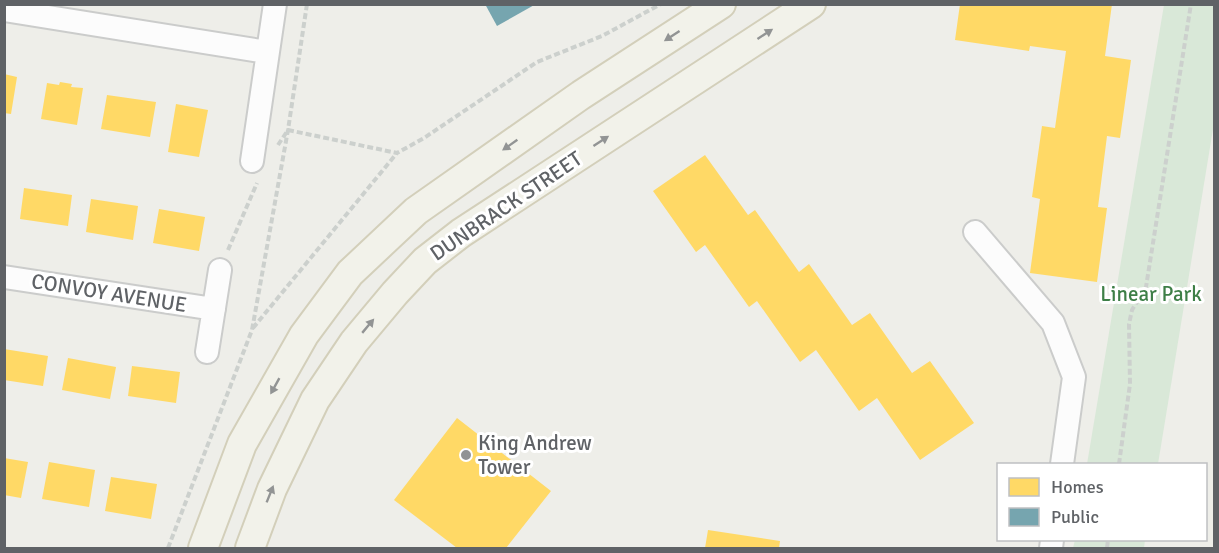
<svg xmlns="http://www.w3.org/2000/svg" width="1219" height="553" font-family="Signika,sans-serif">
<rect width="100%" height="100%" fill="#eeeee9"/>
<path fill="#d9e8d8" d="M 1164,5 L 1214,5 L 1214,123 L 1158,464 L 1087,464 Z
M 1075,540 L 1145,540 L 1144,548 L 1073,548 Z"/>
<path fill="#ffd966" d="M 960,4 L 1112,4 L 1105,56 L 1131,60 L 1120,138 L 1107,136 L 1098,207 L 1107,208 L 1097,282 L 1030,273 L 1040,199 L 1032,197 L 1042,126 L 1055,128 L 1066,51 L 1030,46 L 1029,51 L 955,40 Z
M 4,74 L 17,77 L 11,114 L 4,113 Z
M 60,82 L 72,84 L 71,87 L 83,88 L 77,125 L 41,119 L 47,83 L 59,85 Z
M 107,95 L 156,102 L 150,137 L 101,129 Z
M 176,104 L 208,110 L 199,157 L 168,152 Z
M 705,155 L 748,215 L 755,210 L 799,272 L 809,264 L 852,325 L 870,313 L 912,373 L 930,361 L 974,423 L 920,460 L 877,398 L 859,411 L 816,350 L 800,362 L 757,301 L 749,307 L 705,245 L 696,252 L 653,191 Z
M 24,188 L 72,195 L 68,226 L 20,219 Z
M 91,199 L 138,206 L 133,240 L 86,232 Z
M 159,209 L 205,217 L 199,251 L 153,243 Z
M 4,349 L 48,356 L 43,386 L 4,380 Z
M 68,358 L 116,367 L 110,399 L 62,390 Z
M 132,366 L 180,372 L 176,403 L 128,396 Z
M 457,418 L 551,491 L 506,548 L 457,548 L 394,500 Z
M 4,458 L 28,462 L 21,498 L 4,495 Z
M 49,462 L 95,470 L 89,507 L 42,499 Z
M 111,477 L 157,484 L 151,519 L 105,511 Z
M 708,530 L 780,541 L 779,548 L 705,548 Z"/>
<path fill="#76a5af" d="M 485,4 L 536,4 L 497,26 Z"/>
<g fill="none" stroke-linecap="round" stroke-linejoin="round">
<g stroke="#cbcccb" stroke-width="26">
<path id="minor" d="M 4,10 L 267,52
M 252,161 L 275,4
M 975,232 L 1053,323 L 1074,377 L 1062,464
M 4,277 L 214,309
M 207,352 L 220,270
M 1051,548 L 1052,540"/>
</g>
<g stroke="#d3cfba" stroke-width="32">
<path id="major" d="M 203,548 L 242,444 L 304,335 L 350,273 L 416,211 L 581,95 L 721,4
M 250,548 L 272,489 L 315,400 L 354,342 L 395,293 L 425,261 L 461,233 L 811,4"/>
</g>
<path stroke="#ccd0cd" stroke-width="4" stroke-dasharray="6 3" stroke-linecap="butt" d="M 278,145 L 288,130 L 397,153 L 424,138 L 537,62 L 602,36 L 661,4
M 228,250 L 257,183
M 253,328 L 397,153
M 1119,464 L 1130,384 L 1129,324 L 1132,310 L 1146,287 L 1191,4
M 168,548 L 252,330 L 288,130 L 307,4
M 1107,548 L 1108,540"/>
<use href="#minor" stroke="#fcfcfc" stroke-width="22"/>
<use href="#major" stroke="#f2f2ea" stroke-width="28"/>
</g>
<defs><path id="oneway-solid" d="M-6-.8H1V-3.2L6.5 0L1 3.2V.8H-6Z" transform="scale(1.5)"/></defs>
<g fill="#929494">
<use href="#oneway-solid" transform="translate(765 34) rotate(-33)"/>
<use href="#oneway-solid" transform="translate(672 36) rotate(147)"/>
<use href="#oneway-solid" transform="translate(601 141) rotate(-33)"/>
<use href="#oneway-solid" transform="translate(510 145) rotate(145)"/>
<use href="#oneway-solid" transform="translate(368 326) rotate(-50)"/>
<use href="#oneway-solid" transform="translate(275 386) rotate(119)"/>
<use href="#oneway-solid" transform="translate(270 494) rotate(-68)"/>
</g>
<circle fill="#919394" stroke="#fff" stroke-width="2" cx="466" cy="455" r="6"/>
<g text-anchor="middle" stroke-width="6" stroke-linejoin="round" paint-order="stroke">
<g font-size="21" fill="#5f6266" stroke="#fff">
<text transform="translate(506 206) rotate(-34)" y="7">DUNBRACK STREET</text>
<text transform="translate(109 293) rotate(9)" y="7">CONVOY AVENUE</text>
</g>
<g font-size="21" fill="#3e7f47" stroke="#fff">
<text x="1151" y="301">Linear Park</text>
</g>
<g font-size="21" fill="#5f6266" stroke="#fff" text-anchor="start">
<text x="478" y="450">King Andrew<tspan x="478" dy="24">Tower</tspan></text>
</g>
</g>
<rect width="1219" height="553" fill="none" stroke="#5f6266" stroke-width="12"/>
<rect x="997" y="463" width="210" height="78" fill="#ffffff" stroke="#bfc0c2" stroke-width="1.5"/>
<rect x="1009" y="478" width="30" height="18" fill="#ffd966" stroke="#bfc0c2" stroke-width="1.5"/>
<text x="1051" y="493" font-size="18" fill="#5f6266">Homes</text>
<rect x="1009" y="508" width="30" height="18" fill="#76a5af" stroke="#bfc0c2" stroke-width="1.5"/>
<text x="1051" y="523" font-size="18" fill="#5f6266">Public</text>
</svg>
